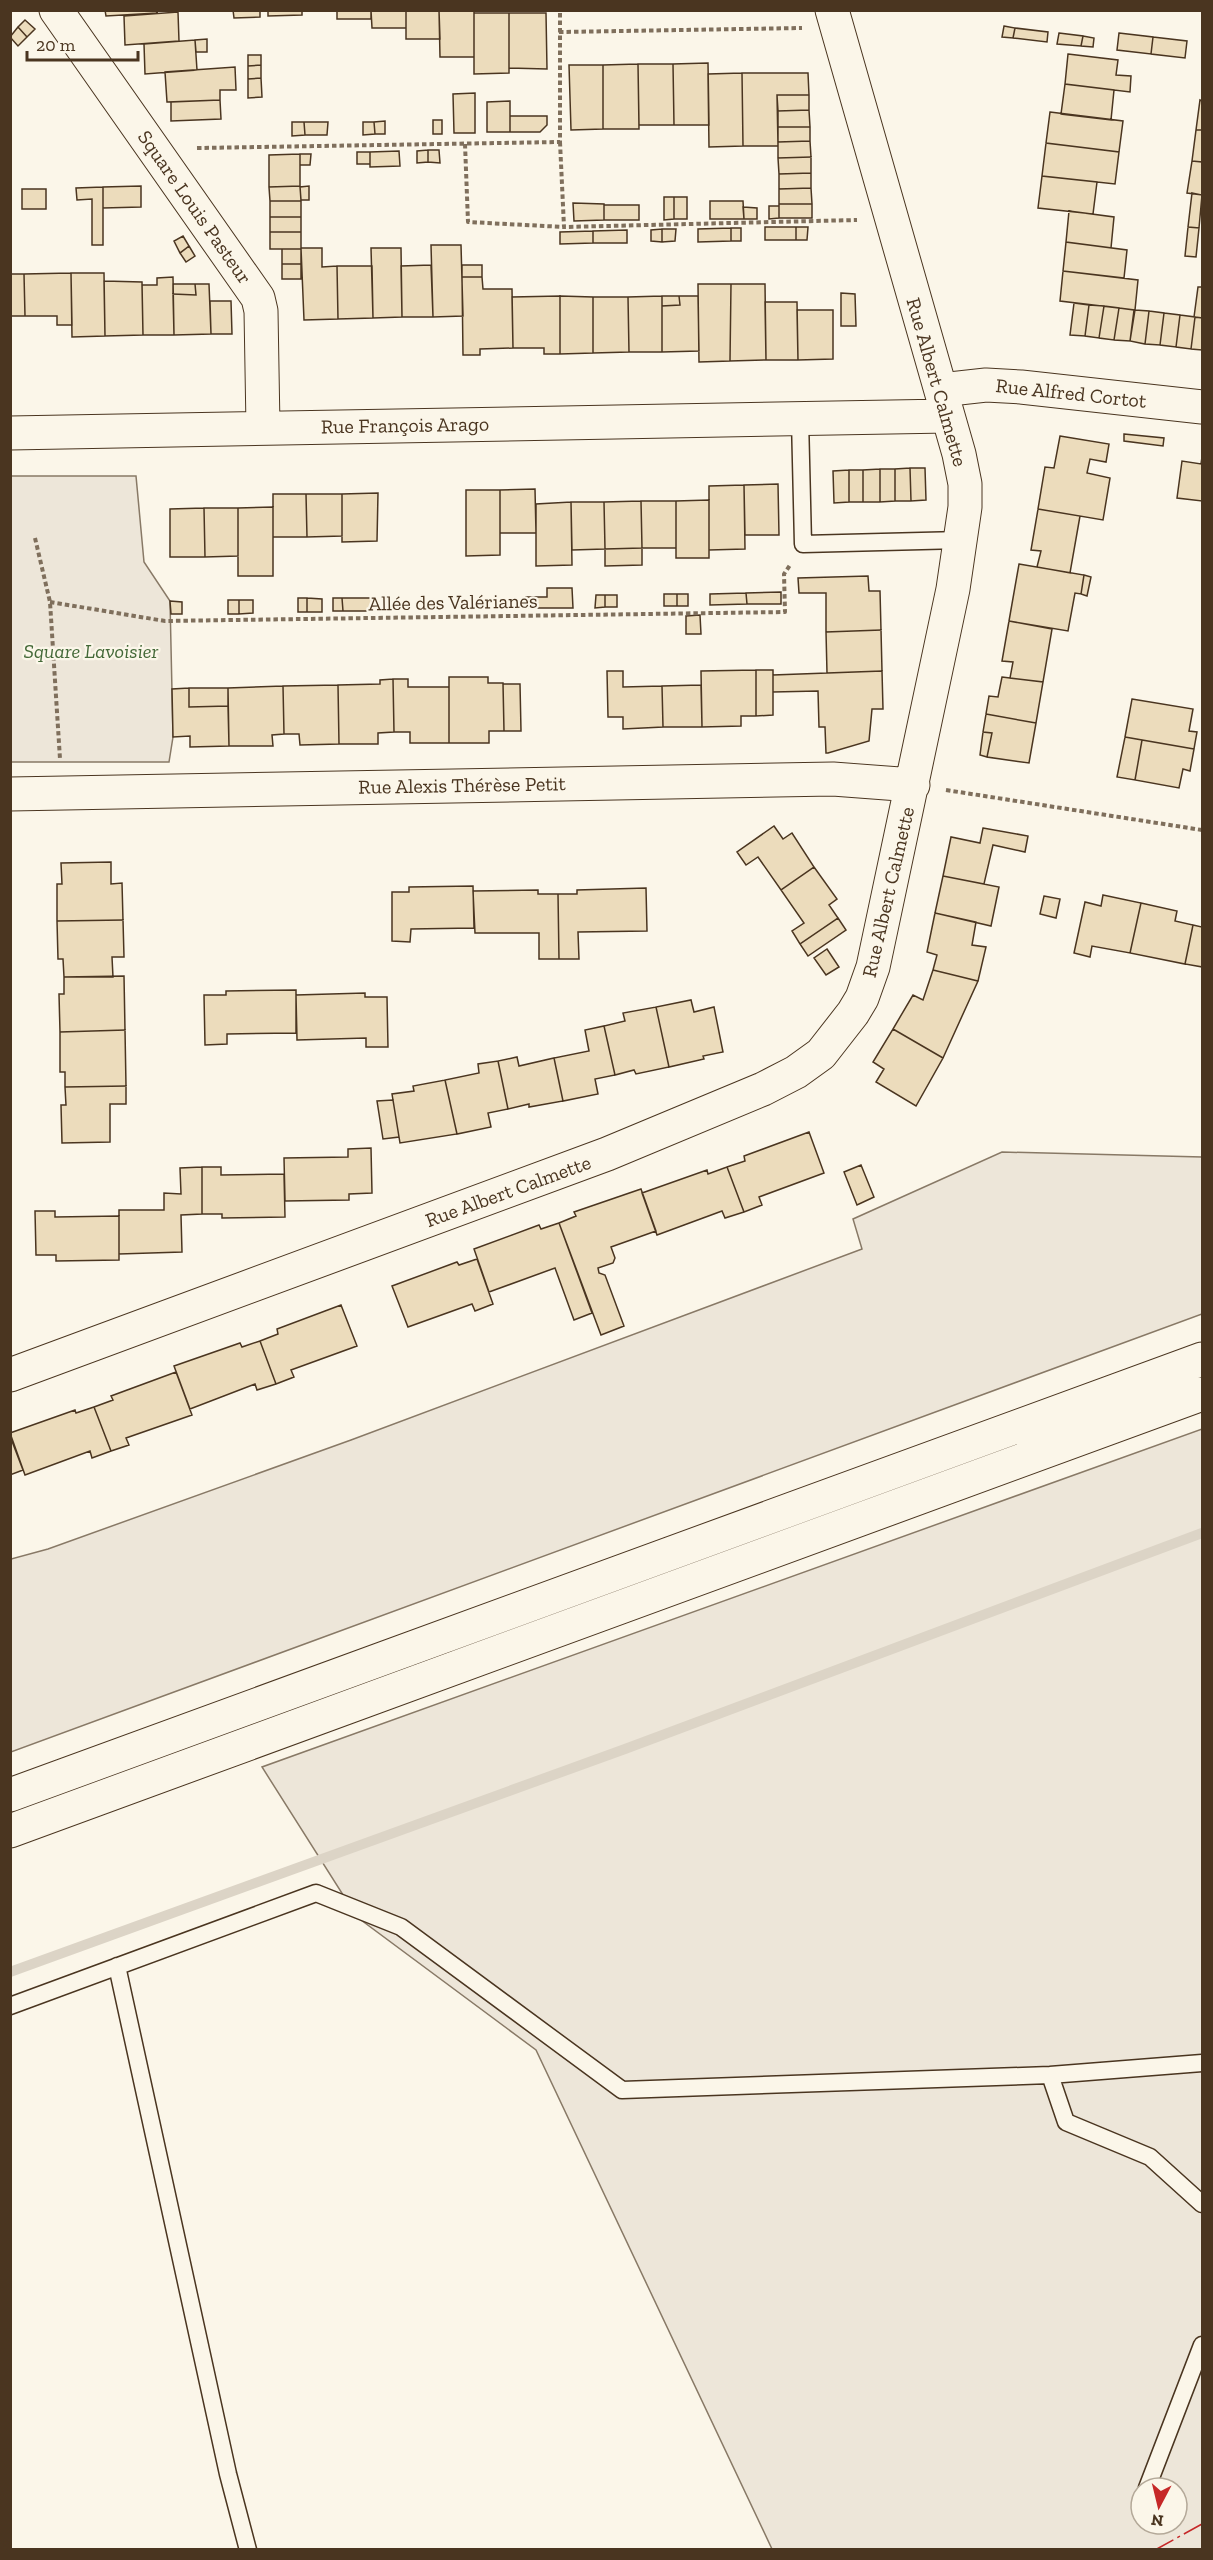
<svg xmlns="http://www.w3.org/2000/svg" width="1213" height="2560" font-family="'Zilla Slab',serif">
<rect width="100%" height="100%" fill="#fbf6e9"/>
<path fill="#ede6d9" stroke="#887966" stroke-width="1.5" fill-rule="evenodd" d="M 11,476 L 136,476 L 144,562 L 170,601 L 173,737 L 169,762 L 11,762 Z
M 1002,1152 L 1202,1157 L 1202,1314 L 11,1752 L 11,1559 L 48,1549 L 351,1440 L 862,1249 L 853,1219 Z
M 1202,1429 L 1202,2549 L 772,2549 L 536,2050 L 357,1917 L 262,1767 ZM 1141,2488 L 1177,2488 L 1177,2524 L 1141,2524 Z"/>
<g fill="none" stroke-linecap="round" stroke-linejoin="round">
<path stroke="#dcd4c6" stroke-width="10" d="M 10,1972 L 625,1749 L 1202,1533"/>
</g>
<path fill="#ecdcbc" stroke="#4a3520" stroke-width="1.5" d="M 105,10 L 157,10 L 157,13 L 106,16 Z
M 233,10 L 260,10 L 260,17 L 234,18 Z
M 268,10 L 302,10 L 302,15 L 268,16 Z
M 337,10 L 371,10 L 371,19 L 337,19 Z
M 371,10 L 406,10 L 406,28 L 372,28 Z
M 406,10 L 439,10 L 440,39 L 406,39 Z
M 439,10 L 474,10 L 474,57 L 440,57 Z
M 178,12 L 179,41 L 125,45 L 124,16 Z
M 474,13 L 509,13 L 509,73 L 474,74 Z
M 509,13 L 546,13 L 547,69 L 509,68 Z
M 25,20 L 35,29 L 27,37 L 18,27 Z
M 1004,26 L 1015,28 L 1013,38 L 1002,37 Z
M 18,27 L 27,37 L 18,46 L 10,37 Z
M 1015,28 L 1048,32 L 1047,42 L 1013,38 Z
M 1059,33 L 1083,36 L 1081,46 L 1057,44 Z
M 1119,33 L 1153,37 L 1151,54 L 1117,50 Z
M 1083,36 L 1094,38 L 1093,47 L 1081,46 Z
M 1153,37 L 1187,41 L 1185,58 L 1151,54 Z
M 207,39 L 207,52 L 196,52 L 195,40 Z
M 195,40 L 197,70 L 145,74 L 144,44 Z
M 1068,54 L 1118,60 L 1116,75 L 1131,76 L 1130,92 L 1065,84 Z
M 248,55 L 261,55 L 261,65 L 248,66 Z
M 708,63 L 709,125 L 674,125 L 673,64 Z
M 638,64 L 673,64 L 674,125 L 639,125 Z
M 638,64 L 639,129 L 603,129 L 603,65 Z
M 261,65 L 261,78 L 248,79 L 248,66 Z
M 569,65 L 603,65 L 603,129 L 571,130 Z
M 235,67 L 236,90 L 220,90 L 220,100 L 167,102 L 165,72 Z
M 742,73 L 743,146 L 709,147 L 708,74 Z
M 742,73 L 808,73 L 809,95 L 777,95 L 778,146 L 743,146 Z
M 261,78 L 262,97 L 248,98 L 248,79 Z
M 1065,84 L 1114,90 L 1111,120 L 1061,114 Z
M 475,93 L 475,133 L 454,133 L 453,94 Z
M 777,95 L 809,95 L 809,110 L 778,111 Z
M 220,100 L 221,119 L 171,121 L 171,102 Z
M 1200,100 L 1202,101 L 1202,130 L 1196,130 Z
M 510,101 L 510,132 L 487,132 L 487,102 Z
M 809,110 L 810,127 L 778,127 L 778,111 Z
M 1050,112 L 1123,121 L 1119,152 L 1046,143 Z
M 510,116 L 547,116 L 547,125 L 540,132 L 510,132 Z
M 433,120 L 442,120 L 442,134 L 433,134 Z
M 385,121 L 385,134 L 375,134 L 374,122 Z
M 292,122 L 304,122 L 305,135 L 292,136 Z
M 304,122 L 328,122 L 327,135 L 305,135 Z
M 363,122 L 374,122 L 375,134 L 363,135 Z
M 778,127 L 810,127 L 810,141 L 778,142 Z
M 1196,130 L 1202,130 L 1202,162 L 1192,161 Z
M 810,141 L 811,157 L 778,158 L 778,142 Z
M 1046,143 L 1119,152 L 1115,184 L 1042,176 Z
M 428,150 L 439,150 L 440,163 L 428,162 Z
M 428,150 L 428,162 L 417,163 L 417,151 Z
M 399,151 L 400,166 L 370,167 L 370,152 Z
M 357,152 L 370,152 L 370,164 L 357,164 Z
M 300,154 L 311,154 L 310,165 L 300,165 Z
M 300,154 L 300,186 L 269,187 L 269,155 Z
M 811,157 L 811,173 L 779,174 L 778,158 Z
M 1192,161 L 1202,162 L 1202,195 L 1187,193 Z
M 811,173 L 811,188 L 779,189 L 779,174 Z
M 1042,176 L 1097,182 L 1093,214 L 1038,208 Z
M 141,186 L 141,207 L 103,208 L 103,187 Z
M 300,186 L 301,201 L 270,201 L 269,187 Z
M 309,186 L 309,200 L 301,200 L 300,187 Z
M 103,187 L 103,245 L 92,245 L 92,199 L 77,200 L 76,188 Z
M 811,188 L 812,204 L 779,204 L 779,189 Z
M 22,189 L 46,189 L 46,209 L 22,209 Z
M 1192,193 L 1202,195 L 1199,228 L 1188,227 Z
M 664,197 L 674,197 L 674,219 L 664,220 Z
M 674,197 L 687,197 L 687,219 L 674,219 Z
M 270,201 L 301,201 L 301,217 L 270,217 Z
M 710,201 L 743,201 L 744,219 L 710,219 Z
M 573,203 L 604,204 L 604,220 L 574,221 Z
M 779,204 L 812,204 L 812,218 L 779,218 Z
M 604,205 L 639,205 L 639,220 L 604,220 Z
M 769,206 L 779,206 L 779,218 L 769,219 Z
M 743,207 L 757,208 L 757,219 L 744,219 Z
M 1069,211 L 1114,217 L 1111,248 L 1066,242 Z
M 270,217 L 301,217 L 301,232 L 270,232 Z
M 765,227 L 796,227 L 796,240 L 765,240 Z
M 796,227 L 808,227 L 807,240 L 796,240 Z
M 1188,227 L 1199,228 L 1196,257 L 1185,256 Z
M 731,228 L 741,228 L 741,241 L 731,241 Z
M 731,228 L 731,241 L 698,242 L 698,229 Z
M 662,229 L 662,242 L 651,241 L 651,230 Z
M 662,229 L 676,229 L 675,241 L 662,242 Z
M 627,230 L 627,243 L 593,243 L 593,231 Z
M 593,231 L 593,243 L 560,244 L 560,232 Z
M 270,232 L 301,232 L 301,249 L 270,249 Z
M 183,236 L 189,246 L 180,253 L 174,241 Z
M 1066,242 L 1127,250 L 1124,278 L 1063,271 Z
M 431,245 L 461,245 L 463,316 L 433,317 Z
M 189,246 L 195,256 L 186,262 L 180,253 Z
M 301,248 L 322,248 L 322,267 L 337,266 L 338,319 L 304,320 Z
M 371,248 L 401,248 L 402,317 L 373,318 Z
M 282,249 L 301,249 L 301,264 L 282,264 Z
M 282,264 L 301,264 L 301,279 L 282,279 Z
M 431,265 L 433,317 L 402,317 L 401,266 Z
M 462,265 L 482,265 L 482,277 L 462,277 Z
M 337,266 L 372,266 L 373,318 L 338,319 Z
M 1063,271 L 1138,280 L 1135,310 L 1060,301 Z
M 71,273 L 104,273 L 105,336 L 72,337 Z
M 71,273 L 72,325 L 57,325 L 57,316 L 25,316 L 24,274 Z
M 10,274 L 24,274 L 25,316 L 10,316 Z
M 173,277 L 174,335 L 143,335 L 142,285 L 157,285 L 157,278 Z
M 462,277 L 482,277 L 483,289 L 512,289 L 513,348 L 480,349 L 480,355 L 463,355 Z
M 104,281 L 142,282 L 143,335 L 105,336 Z
M 173,284 L 195,284 L 196,295 L 173,294 Z
M 195,284 L 209,284 L 211,334 L 174,335 L 173,294 L 196,295 Z
M 698,284 L 731,284 L 730,361 L 699,362 Z
M 731,284 L 765,284 L 766,360 L 730,361 Z
M 1198,287 L 1202,287 L 1202,318 L 1194,317 Z
M 841,293 L 855,294 L 856,326 L 841,326 Z
M 560,296 L 560,354 L 544,354 L 544,348 L 513,348 L 512,297 Z
M 560,296 L 593,297 L 593,353 L 560,354 Z
M 662,296 L 679,296 L 680,305 L 662,306 Z
M 662,296 L 662,352 L 629,352 L 628,297 Z
M 679,296 L 698,296 L 699,351 L 662,352 L 662,306 L 680,305 Z
M 593,297 L 628,297 L 629,352 L 593,353 Z
M 210,301 L 231,301 L 232,334 L 211,334 Z
M 765,302 L 797,302 L 798,360 L 766,360 Z
M 1074,303 L 1089,305 L 1085,336 L 1070,335 Z
M 1089,305 L 1104,306 L 1099,338 L 1085,336 Z
M 1104,306 L 1119,308 L 1114,340 L 1099,338 Z
M 1119,308 L 1134,310 L 1130,341 L 1114,340 Z
M 797,310 L 833,310 L 833,359 L 798,360 Z
M 1135,310 L 1149,311 L 1145,344 L 1130,341 Z
M 1149,311 L 1164,313 L 1160,345 L 1145,344 Z
M 1164,313 L 1180,315 L 1176,347 L 1160,345 Z
M 1180,315 L 1195,317 L 1191,349 L 1176,347 Z
M 1195,317 L 1202,318 L 1202,350 L 1191,349 Z
M 1124,434 L 1164,438 L 1163,446 L 1124,441 Z
M 1060,436 L 1109,444 L 1106,462 L 1090,459 L 1087,473 L 1110,478 L 1103,520 L 1038,509 L 1045,467 L 1054,468 Z
M 1202,457 L 1202,501 L 1177,498 L 1182,461 L 1201,464 Z
M 910,468 L 911,501 L 895,501 L 895,469 Z
M 910,468 L 925,468 L 926,500 L 911,501 Z
M 880,469 L 880,502 L 863,502 L 863,470 Z
M 880,469 L 895,469 L 895,501 L 880,502 Z
M 849,470 L 863,470 L 863,502 L 849,502 Z
M 849,470 L 849,502 L 834,503 L 833,471 Z
M 778,484 L 779,535 L 745,535 L 744,485 Z
M 744,485 L 745,549 L 709,550 L 709,486 Z
M 535,489 L 536,533 L 500,533 L 500,490 Z
M 466,490 L 500,490 L 500,555 L 466,556 Z
M 378,493 L 377,541 L 342,542 L 342,494 Z
M 273,494 L 306,494 L 307,537 L 273,537 Z
M 306,494 L 342,494 L 342,536 L 307,537 Z
M 709,500 L 709,558 L 676,558 L 676,501 Z
M 641,501 L 676,501 L 676,548 L 642,548 Z
M 641,501 L 642,548 L 605,549 L 604,502 Z
M 571,502 L 604,502 L 605,549 L 572,550 Z
M 571,502 L 572,565 L 536,566 L 536,504 Z
M 273,507 L 273,576 L 238,576 L 238,508 Z
M 204,508 L 205,557 L 170,557 L 170,509 Z
M 204,508 L 238,508 L 238,556 L 205,557 Z
M 1038,509 L 1080,516 L 1070,573 L 1037,567 L 1041,551 L 1031,550 Z
M 642,548 L 642,565 L 605,566 L 605,549 Z
M 1019,564 L 1084,575 L 1081,594 L 1075,593 L 1068,631 L 1009,621 Z
M 1084,575 L 1091,577 L 1087,596 L 1081,594 Z
M 868,576 L 869,591 L 880,591 L 881,630 L 826,632 L 826,593 L 799,593 L 798,578 Z
M 547,588 L 572,588 L 573,608 L 536,608 L 536,597 L 547,597 Z
M 781,592 L 781,604 L 747,604 L 746,593 Z
M 746,593 L 747,604 L 710,605 L 710,594 Z
M 664,594 L 677,594 L 677,606 L 664,606 Z
M 677,594 L 688,594 L 688,606 L 677,606 Z
M 596,595 L 605,595 L 605,607 L 595,608 Z
M 605,595 L 617,595 L 617,607 L 605,607 Z
M 526,597 L 536,597 L 536,608 L 526,608 Z
M 298,598 L 307,598 L 307,612 L 298,612 Z
M 307,598 L 322,599 L 322,612 L 307,612 Z
M 333,598 L 342,598 L 343,611 L 333,611 Z
M 342,598 L 373,598 L 374,611 L 343,611 Z
M 228,600 L 239,600 L 239,614 L 228,614 Z
M 239,600 L 253,600 L 253,613 L 239,614 Z
M 170,601 L 182,602 L 182,614 L 171,614 Z
M 700,615 L 701,634 L 686,634 L 686,616 Z
M 1009,621 L 1052,629 L 1043,682 L 1010,678 L 1013,662 L 1002,661 Z
M 881,630 L 882,671 L 827,673 L 826,632 Z
M 756,670 L 773,670 L 773,715 L 756,716 Z
M 756,670 L 756,716 L 741,716 L 741,726 L 702,727 L 701,671 Z
M 607,671 L 623,671 L 623,687 L 662,686 L 663,727 L 623,729 L 623,717 L 608,717 Z
M 882,671 L 883,709 L 872,709 L 869,741 L 828,753 L 826,753 L 825,727 L 819,727 L 818,691 L 773,692 L 773,675 Z
M 449,677 L 488,677 L 488,683 L 503,683 L 504,731 L 489,731 L 489,743 L 449,743 Z
M 1002,677 L 1043,682 L 1036,723 L 986,714 L 989,696 L 998,697 Z
M 393,679 L 408,679 L 408,687 L 449,687 L 449,743 L 410,743 L 410,732 L 394,732 Z
M 393,679 L 394,732 L 378,733 L 378,744 L 339,744 L 338,685 L 380,684 L 380,680 Z
M 503,684 L 520,684 L 521,731 L 504,731 Z
M 338,685 L 339,744 L 300,745 L 299,734 L 284,734 L 283,686 Z
M 701,685 L 702,727 L 663,727 L 662,686 Z
M 283,686 L 284,734 L 272,735 L 273,746 L 229,746 L 228,688 Z
M 189,688 L 228,688 L 228,706 L 189,707 Z
M 189,688 L 189,707 L 228,706 L 229,746 L 190,747 L 190,736 L 173,737 L 172,689 Z
M 1132,699 L 1193,709 L 1189,731 L 1197,732 L 1194,749 L 1125,737 Z
M 986,714 L 1036,723 L 1029,763 L 987,757 L 992,733 L 983,732 Z
M 983,732 L 992,733 L 987,757 L 980,755 Z
M 1125,737 L 1142,740 L 1135,780 L 1117,777 Z
M 1142,740 L 1194,749 L 1190,771 L 1183,769 L 1179,788 L 1135,780 Z
M 774,826 L 783,839 L 792,833 L 814,867 L 781,890 L 758,857 L 746,865 L 737,852 Z
M 983,828 L 1028,836 L 1025,852 L 993,845 L 984,884 L 943,876 L 951,837 L 980,843 Z
M 111,862 L 111,884 L 122,883 L 123,920 L 57,921 L 57,884 L 62,884 L 61,863 Z
M 814,867 L 837,899 L 829,905 L 838,918 L 800,944 L 792,931 L 804,923 L 781,890 Z
M 943,876 L 999,887 L 991,926 L 935,913 Z
M 473,886 L 474,928 L 411,929 L 410,942 L 392,941 L 392,892 L 409,892 L 409,887 Z
M 646,888 L 647,931 L 578,932 L 579,959 L 559,959 L 558,894 L 577,894 L 577,890 Z
M 538,890 L 538,894 L 558,894 L 559,959 L 539,959 L 539,933 L 475,933 L 473,891 Z
M 1103,895 L 1141,903 L 1130,953 L 1092,946 L 1090,957 L 1074,953 L 1085,902 L 1101,906 Z
M 1044,896 L 1060,899 L 1056,918 L 1040,914 Z
M 1141,903 L 1177,911 L 1175,921 L 1193,925 L 1185,964 L 1130,953 Z
M 935,913 L 976,922 L 972,945 L 986,947 L 978,981 L 933,970 L 937,955 L 927,952 Z
M 838,918 L 846,930 L 808,956 L 800,944 Z
M 123,920 L 124,957 L 112,957 L 113,977 L 64,977 L 63,959 L 58,959 L 57,921 Z
M 1193,925 L 1202,927 L 1202,974 L 1202,967 L 1185,964 Z
M 827,949 L 839,967 L 826,975 L 814,958 Z
M 933,970 L 978,981 L 943,1058 L 893,1029 L 913,995 L 923,1000 Z
M 124,976 L 125,1030 L 60,1032 L 59,994 L 64,994 L 64,977 Z
M 296,990 L 296,1033 L 227,1034 L 227,1044 L 205,1045 L 204,995 L 226,995 L 226,991 Z
M 365,993 L 365,997 L 387,997 L 388,1047 L 366,1047 L 366,1038 L 297,1040 L 296,995 Z
M 691,1000 L 694,1012 L 714,1007 L 723,1052 L 703,1056 L 704,1059 L 669,1067 L 656,1007 Z
M 656,1007 L 669,1067 L 636,1074 L 634,1070 L 615,1075 L 604,1026 L 625,1021 L 623,1013 Z
M 604,1026 L 615,1075 L 595,1079 L 598,1094 L 563,1101 L 554,1058 L 589,1051 L 585,1030 Z
M 893,1029 L 943,1058 L 916,1106 L 876,1082 L 884,1069 L 873,1062 Z
M 125,1030 L 126,1086 L 65,1087 L 65,1072 L 60,1072 L 60,1032 Z
M 517,1057 L 519,1066 L 554,1058 L 563,1101 L 529,1107 L 529,1104 L 508,1109 L 498,1061 Z
M 498,1061 L 508,1109 L 488,1113 L 491,1127 L 457,1134 L 445,1080 L 479,1073 L 478,1064 Z
M 445,1080 L 457,1134 L 400,1143 L 392,1094 L 414,1091 L 413,1086 Z
M 126,1086 L 126,1104 L 110,1104 L 110,1142 L 62,1143 L 61,1105 L 66,1105 L 65,1087 Z
M 393,1100 L 399,1137 L 383,1139 L 377,1101 Z
M 809,1132 L 824,1173 L 759,1197 L 762,1205 L 744,1212 L 727,1167 L 745,1161 L 744,1156 Z
M 371,1148 L 372,1193 L 349,1194 L 349,1200 L 285,1201 L 284,1158 L 348,1157 L 348,1149 Z
M 861,1165 L 874,1197 L 857,1205 L 844,1172 Z
M 202,1167 L 202,1214 L 181,1215 L 182,1252 L 119,1254 L 119,1210 L 164,1210 L 164,1193 L 181,1194 L 180,1168 Z
M 202,1167 L 221,1167 L 221,1175 L 284,1174 L 285,1217 L 222,1218 L 222,1214 L 202,1214 Z
M 727,1167 L 744,1212 L 725,1218 L 722,1211 L 657,1235 L 642,1193 L 707,1170 L 708,1174 Z
M 641,1189 L 656,1231 L 611,1247 L 615,1258 L 613,1263 L 598,1268 L 599,1273 L 605,1275 L 624,1326 L 601,1335 L 559,1223 L 576,1216 L 574,1212 Z
M 35,1211 L 55,1211 L 55,1217 L 119,1216 L 119,1260 L 56,1261 L 56,1255 L 36,1255 Z
M 559,1223 L 592,1313 L 574,1320 L 555,1268 L 489,1292 L 474,1249 L 539,1225 L 541,1229 Z
M 477,1259 L 493,1304 L 475,1311 L 472,1304 L 408,1327 L 392,1286 L 457,1262 L 459,1265 Z
M 341,1305 L 357,1346 L 291,1370 L 294,1377 L 276,1384 L 260,1341 L 278,1334 L 277,1329 Z
M 260,1341 L 276,1384 L 257,1390 L 255,1384 L 190,1409 L 174,1366 L 240,1343 L 242,1347 Z
M 176,1372 L 192,1415 L 126,1438 L 129,1445 L 111,1451 L 94,1407 L 113,1400 L 111,1396 Z
M 94,1407 L 111,1451 L 92,1458 L 90,1451 L 25,1475 L 10,1433 L 75,1410 L 76,1413 Z
M 10,1436 L 23,1470 L 10,1475 Z"/>
<g fill="none" stroke-linecap="round" stroke-linejoin="round">
<g stroke="#4a3520" stroke-width="19">
<path id="service" d="M 800,419 L 803,544 L 961,540
M 117,1966 L 228,2474 L 248,2550
M 10,2006 L 316,1893 L 401,1927 L 622,2090 L 1050,2075 L 1202,2063
M 1050,2075 L 1066,2122 L 1150,2157 L 1202,2204
M 1147,2488 L 1202,2345"/>
</g>
<g stroke="#4a3520" stroke-width="35">
<path id="minor" d="M 56,10 L 258,298 L 261,311 L 263,427
M 941,390 L 986,385 L 1021,387 L 1202,407
M 10,433 L 948,416
M 10,794 L 833,779 L 913,785
M 10,1375 L 607,1154 L 763,1089 L 796,1072 L 821,1054 L 853,1013 L 862,998 L 873,967 L 953,589 L 965,507 L 965,484 L 959,454 L 832,10"/>
</g>
<g stroke="#4a3520" stroke-width="35">
<path id="primary" d="M 10,1795 L 1202,1359
M 10,1831 L 1202,1394"/>
</g>
<path stroke="#7f6f5c" stroke-width="4" stroke-dasharray="4.5 3" stroke-linecap="butt" d="M 559,32 L 802,28
M 560,142 L 564,227 L 857,220
M 465,144 L 468,222 L 564,227
M 197,148 L 560,142 L 560,10
M 35,538 L 50,602 L 60,759
M 50,602 L 165,621 L 785,612 L 784,574 L 790,565
M 946,790 L 1202,830"/>
<use href="#service" stroke="#fbf6e9" stroke-width="16"/>
<use href="#minor" stroke="#fbf6e9" stroke-width="33"/>
<use href="#primary" stroke="#fbf6e9" stroke-width="33"/>
<path stroke="#c62828" stroke-width="1.5" stroke-dasharray="21 4.5 3 4.5" stroke-linecap="butt" d="M 1155,2550 L 1202,2524"/>
</g>
<g text-anchor="middle" stroke-width="4.5" stroke-linejoin="round" paint-order="stroke">
<g font-size="20" fill="#4a3520" stroke="#fbf6e9">
<text transform="translate(195 207) rotate(55)" y="7">Square Louis Pasteur</text>
<text transform="translate(937 382) rotate(74)" y="7">Rue Albert Calmette</text>
<text transform="translate(1071 393) rotate(6)" y="7">Rue Alfred Cortot</text>
<text transform="translate(405 425) rotate(-1)" y="7">Rue François Arago</text>
<text transform="translate(453 602) rotate(-1)" y="7">Allée des Valérianes</text>
<text transform="translate(462 785) rotate(-1)" y="7">Rue Alexis Thérèse Petit</text>
<text transform="translate(888 892) rotate(-77)" y="7">Rue Albert Calmette</text>
<text transform="translate(508 1191) rotate(-20)" y="7">Rue Albert Calmette</text>
</g>
<g font-size="20" font-style="italic" fill="#436837" stroke="#fbf6e9">
<text x="91" y="658">Square Lavoisier</text>
</g>
</g>
<rect width="1213" height="2560" fill="none" stroke="#4a3520" stroke-width="24"/>
<g transform="translate(1159 2506) rotate(187)"><circle r="28" fill="#fbf6e9" stroke="#b4a999" stroke-width="1.5"/>
<path d="M0-4.5L10 22L0 15L-10 22Z" fill="#c62828"/>
<text y="-9" font-size="16" font-weight="bold" text-anchor="middle" fill="#4a3520">N</text>
</g>
<path d="M27 51v9h111v-9" fill="none" stroke="#4a3520" stroke-width="3"/>
<text x="36" y="51" font-size="18" fill="#4a3520" stroke="#fbf6e9" stroke-width="4.5" paint-order="stroke">20 m</text>
</svg>
